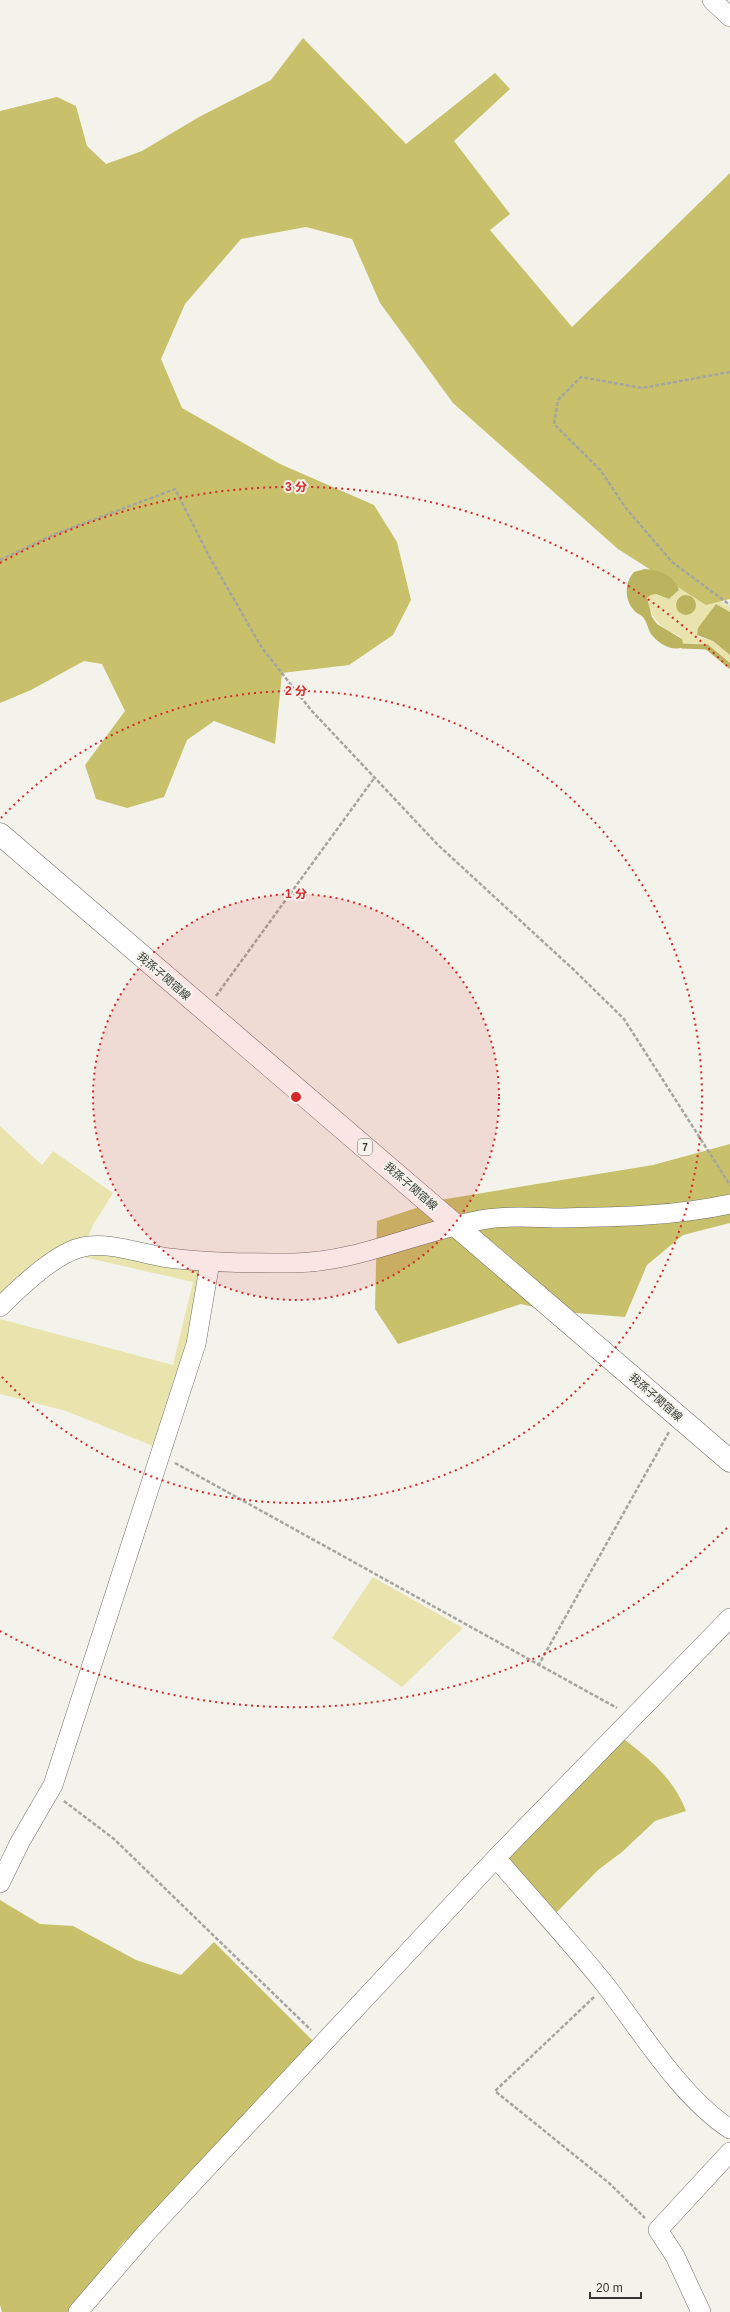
<svg xmlns="http://www.w3.org/2000/svg" width="730" height="2312" font-family="Arial,'Noto Sans JP',sans-serif">
<rect width="100%" height="100%" fill="#f3f3ec"/>
<path fill="#e9e4ad" d="M 678,585 L 713,596 L 730,607 L 730,612 L 716,604 L 697,632 L 698,637 L 713,641 L 730,655 L 730,662 L 709,645 L 683,643 L 680,636 C 661,628 651,620 647,598 L 650,595 L 656,594 L 669,599 L 679,590 Z
M 0,1126 L 42,1165 L 53,1151 L 113,1193 L 93,1225 L 85,1244 L 0,1303 Z
M 82,1252 L 203,1265 L 192,1340 L 153,1446 L 66,1411 L 0,1394 L 0,1319 L 173,1365 L 193,1282 L 75,1255 Z
M 373,1577 L 463,1628 L 402,1687 L 332,1638 Z"/>
<path fill="#c8c06a" d="M 303,38 L 406,144 L 495,73 L 510,89 L 454,141 L 510,214 L 490,230 L 572,327 L 730,173 L 730,599 L 706,605 L 618,549 L 453,403 L 380,303 L 352,239 L 306,227 L 241,239 L 185,304 L 161,359 L 182,408 L 280,464 L 374,505 L 397,542 L 411,600 L 393,635 L 349,665 L 282,673 L 275,744 L 214,721 L 187,740 L 164,797 L 127,808 L 96,799 L 85,765 L 125,711 L 102,664 L 84,661 L 31,690 L 0,703 L 0,111 L 57,97 L 76,106 L 87,146 L 106,164 L 142,151 L 199,117 L 271,80 Z
M 730,1144 L 730,1223 L 683,1235 L 647,1265 L 625,1317 L 551,1311 L 521,1304 L 398,1344 L 375,1309 L 377,1221 L 440,1200 L 653,1165 Z
M 620,1736 C 648,1758 673,1777 686,1811 L 655,1821 L 622,1852 L 598,1870 L 553,1916 L 505,1860 Z
M 0,1900 L 40,1924 L 73,1926 L 136,1960 L 181,1975 L 214,1942 L 312,2040 L 313,2043 L 145,2223 L 123,2243 L 70,2312 L 2,2312 L 0,2305 Z"/>
<path fill="#bbb35d" d="M 645,569 C 659,570 674,575 679,590 L 669,599 L 656,594 L 651,595 L 647,598 L 652,617 L 657,624 L 682,639 L 683,643 L 680,648 C 670,651 657,642 651,634 C 648,629 647,622 643,617 C 640,614 635,613 633,609 C 624,598 625,582 634,572 Z
M676 605a10 10 0 1 1 20 0a10 10 0 1 1-20 0Z
M 716,604 L 730,612 L 730,655 L 713,641 L 697,635 L 698,628 Z"/>
<g fill="none" stroke-linecap="round" stroke-linejoin="round">
<path stroke="#bbb35d" stroke-width="5" d="M 682,646 L 707,647 L 730,666"/>
<g stroke="#6f6e68" stroke-width="20">
<path id="street" d="M 712,0 L 730,17
M 0,1307 C 18,1289 54,1255 79,1248 C 107,1240 141,1254 169,1258 C 210,1263 253,1263 294,1263 C 361,1262 422,1229 487,1219 C 512,1215 539,1218 563,1218 C 618,1217 676,1216 730,1204
M 496,1858 C 533,1901 572,1943 607,1987 C 642,2033 682,2098 730,2129
M 0,1883 L 20,1842 L 53,1785 L 196,1344 L 210,1262
M 78,2312 L 146,2233 L 496,1858 L 730,1618
M 701,2312 L 675,2256 L 658,2230 L 730,2152"/>
</g>
<g stroke="#6f6e68" stroke-width="23">
<path id="primary" d="M 0,834 L 730,1461"/>
</g>
<path stroke="#a5a5a0" stroke-width="2.5" stroke-dasharray="4 2" stroke-linecap="butt" d="M 730,372 L 642,388 L 581,377 L 558,400 L 554,424 L 601,471 L 625,507 L 672,562 L 730,605
M 0,560 L 55,534 L 175,489 L 209,556 L 262,648 L 311,710 L 438,845 L 574,970 L 624,1019 L 730,1185
M 216,996 L 375,777
M 175,1463 L 617,1708
M 538,1666 L 669,1432
M 64,1801 L 114,1839 L 311,2030
M 594,1997 L 495,2091 L 609,2183 L 645,2218"/>
<use href="#street" stroke="#fff" stroke-width="19"/>
<use href="#primary" stroke="#fff" stroke-width="22"/>
</g>
<circle cx="296" cy="1097" r="203" fill="#d62828" fill-opacity=".12"/>
<g fill="none" stroke="#d62828" stroke-width="2" stroke-dasharray="2 4">
<circle cx="296" cy="1097" r="203"/>
<path d="M1 818A406 406 0 1 1 1 1376"/>
<path d="M727 1528A610 610 0 0 1 0 1631M0 563A610 610 0 0 1 727 666"/>
</g>
<g text-anchor="middle" stroke-width="4" stroke-linejoin="round" paint-order="stroke">
<rect fill="#f3f3ec" stroke="#6f6f6a" stroke-width="1" x="358" y="1139" width="14" height="16" rx="3"/>
<g font-size="10" font-weight="bold" fill="#363633">
<text x="365" y="1151">7</text>
</g>
<g font-size="11" fill="#363633" stroke="#f3f3ec">
<text transform="translate(164 976) rotate(41)" y="4">我孫子関宿線</text>
<text transform="translate(411 1186) rotate(41)" y="4">我孫子関宿線</text>
<text transform="translate(656 1397) rotate(41)" y="4">我孫子関宿線</text>
</g>
</g>
<circle cx="296" cy="1097" r="6" fill="#d62828" stroke="#f3f3ec" stroke-width="2"/>
<g font-size="12" text-anchor="middle" font-weight="bold" fill="#d62828" stroke="#f3f3ec" stroke-width="4" stroke-linejoin="round" paint-order="stroke">
<text x="296" y="491">3 分</text>
<text x="296" y="695">2 分</text>
<text x="296" y="898">1 分</text>
</g>
<path d="M590 2292v6h51v-6" fill="none" stroke="#363633" stroke-width="2"/>
<text x="596" y="2292" font-size="12" fill="#363633" stroke="#f3f3ec" stroke-width="3" paint-order="stroke">20 m</text>
</svg>
